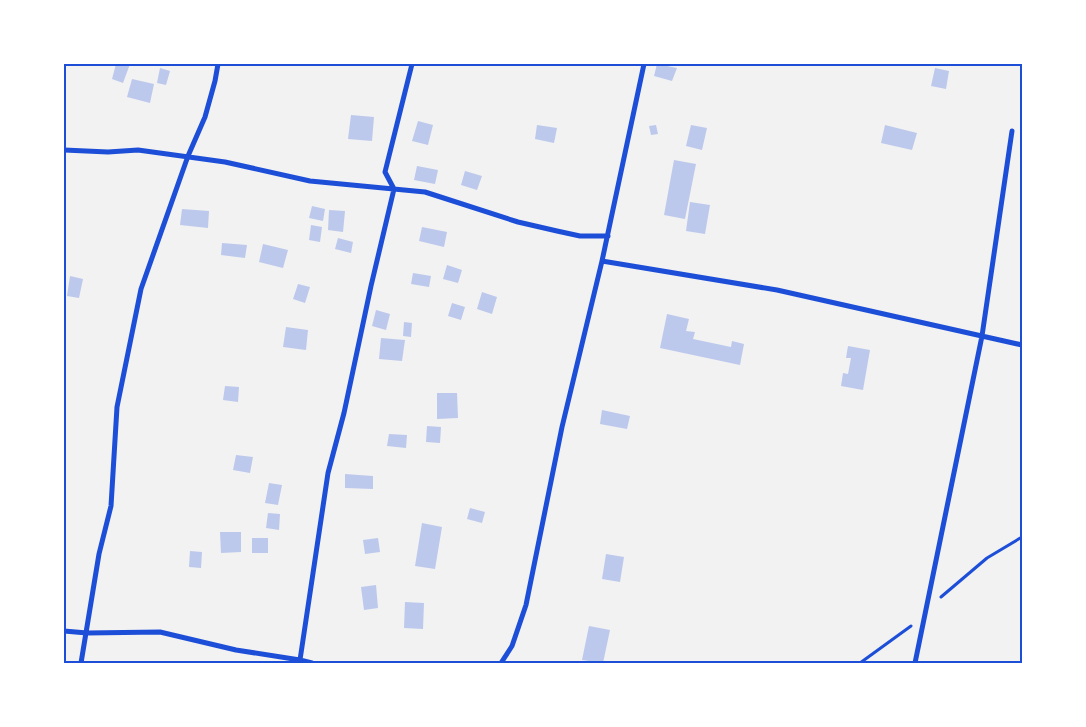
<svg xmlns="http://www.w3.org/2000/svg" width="1086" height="727" font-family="Helvetica,sans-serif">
<rect width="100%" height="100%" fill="#f2f2f2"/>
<path fill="#bdc9ec" d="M 116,64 L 130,64 L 123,83 L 112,79 Z
M 657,64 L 677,68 L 672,81 L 654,76 Z
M 160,68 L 170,71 L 166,85 L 157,83 Z
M 935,68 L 949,71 L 946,89 L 931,86 Z
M 132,79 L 154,84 L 150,103 L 127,97 Z
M 351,115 L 374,117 L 372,141 L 348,139 Z
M 418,121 L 433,125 L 428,145 L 412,141 Z
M 537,125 L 557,128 L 554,143 L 535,139 Z
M 656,125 L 658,134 L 651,135 L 649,126 Z
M 691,125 L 707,128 L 702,150 L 686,146 Z
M 885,125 L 917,133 L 912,150 L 881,143 Z
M 674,160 L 696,164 L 685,219 L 664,215 Z
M 417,166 L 438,170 L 435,184 L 414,180 Z
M 465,171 L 482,176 L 477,190 L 461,185 Z
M 690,202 L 710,205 L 705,234 L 686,231 Z
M 312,206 L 325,209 L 323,221 L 309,218 Z
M 182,209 L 209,211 L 208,228 L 180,225 Z
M 329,210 L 345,211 L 343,232 L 328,230 Z
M 311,225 L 322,227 L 320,242 L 309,240 Z
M 422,227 L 447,232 L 444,247 L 419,241 Z
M 338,238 L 353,242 L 351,253 L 335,249 Z
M 222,243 L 247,245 L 245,258 L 221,255 Z
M 263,244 L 288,250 L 283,268 L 259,262 Z
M 447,265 L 462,270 L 458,283 L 443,279 Z
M 413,273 L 431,276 L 429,287 L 411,284 Z
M 70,276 L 83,279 L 79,298 L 67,296 Z
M 298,284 L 310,287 L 305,303 L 293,299 Z
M 482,292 L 497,297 L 492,314 L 477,309 Z
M 452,303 L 465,307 L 461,320 L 448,316 Z
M 376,310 L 390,314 L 386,330 L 372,326 Z
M 667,314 L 689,319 L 686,331 L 695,332 L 693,339 L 731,347 L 732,341 L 744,344 L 740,365 L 660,348 Z
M 404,322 L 412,323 L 411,337 L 403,336 Z
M 286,327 L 308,330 L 306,350 L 283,347 Z
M 381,338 L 405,340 L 402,361 L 379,359 Z
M 848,346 L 870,350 L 863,390 L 841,386 L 843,373 L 848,374 L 851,358 L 846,358 Z
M 225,386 L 239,387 L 238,402 L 223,400 Z
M 437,393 L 457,393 L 458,418 L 437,419 Z
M 602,410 L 630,416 L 627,429 L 600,424 Z
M 427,426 L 441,427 L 440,443 L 426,442 Z
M 389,434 L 407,435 L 406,448 L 387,446 Z
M 236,455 L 253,457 L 250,473 L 233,470 Z
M 345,474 L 373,476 L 373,489 L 345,488 Z
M 269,483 L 282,485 L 278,505 L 265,503 Z
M 470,508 L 485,512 L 482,523 L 467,519 Z
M 268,513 L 280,514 L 279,530 L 266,528 Z
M 422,523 L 442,527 L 435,569 L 415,566 Z
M 220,532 L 241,532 L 241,552 L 221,553 Z
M 252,538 L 268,538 L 268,553 L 252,553 Z
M 378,538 L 380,552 L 365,554 L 363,540 Z
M 190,551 L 202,552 L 201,568 L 189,567 Z
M 606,554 L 624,557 L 620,582 L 602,579 Z
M 376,585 L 378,608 L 364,610 L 361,587 Z
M 405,602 L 424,603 L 423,629 L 404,628 Z
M 589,626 L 610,630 L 603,663 L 582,660 Z"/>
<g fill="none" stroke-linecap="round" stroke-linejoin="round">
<path stroke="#1d4ed8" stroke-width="3" d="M 941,597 L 987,558 L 1022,537
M 860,663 L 911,626"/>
<path stroke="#1d4ed8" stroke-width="5" d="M 64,150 L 108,152 L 138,150 L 225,162 L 310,181 L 425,192 L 518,222 L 557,231 L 580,236 L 608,236
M 602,261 L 777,290 L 1022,345
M 64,631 L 87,633 L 160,632 L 236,650 L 300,660 L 328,473 L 344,413 L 371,286 L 394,189 L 385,172 L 412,64
M 81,663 L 99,554 L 111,506 L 117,407 L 141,289 L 188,156 L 205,117 L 215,81 L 218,64
M 298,663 L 300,660 L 312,663
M 501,663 L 512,646 L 526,605 L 562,427 L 602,261 L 644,64
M 915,663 L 982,336 L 1012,131"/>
</g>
<rect width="1086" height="727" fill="none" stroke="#ffffff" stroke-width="130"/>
<rect x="65" y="65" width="956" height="597" fill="none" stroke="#1d4ed8" stroke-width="2"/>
</svg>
